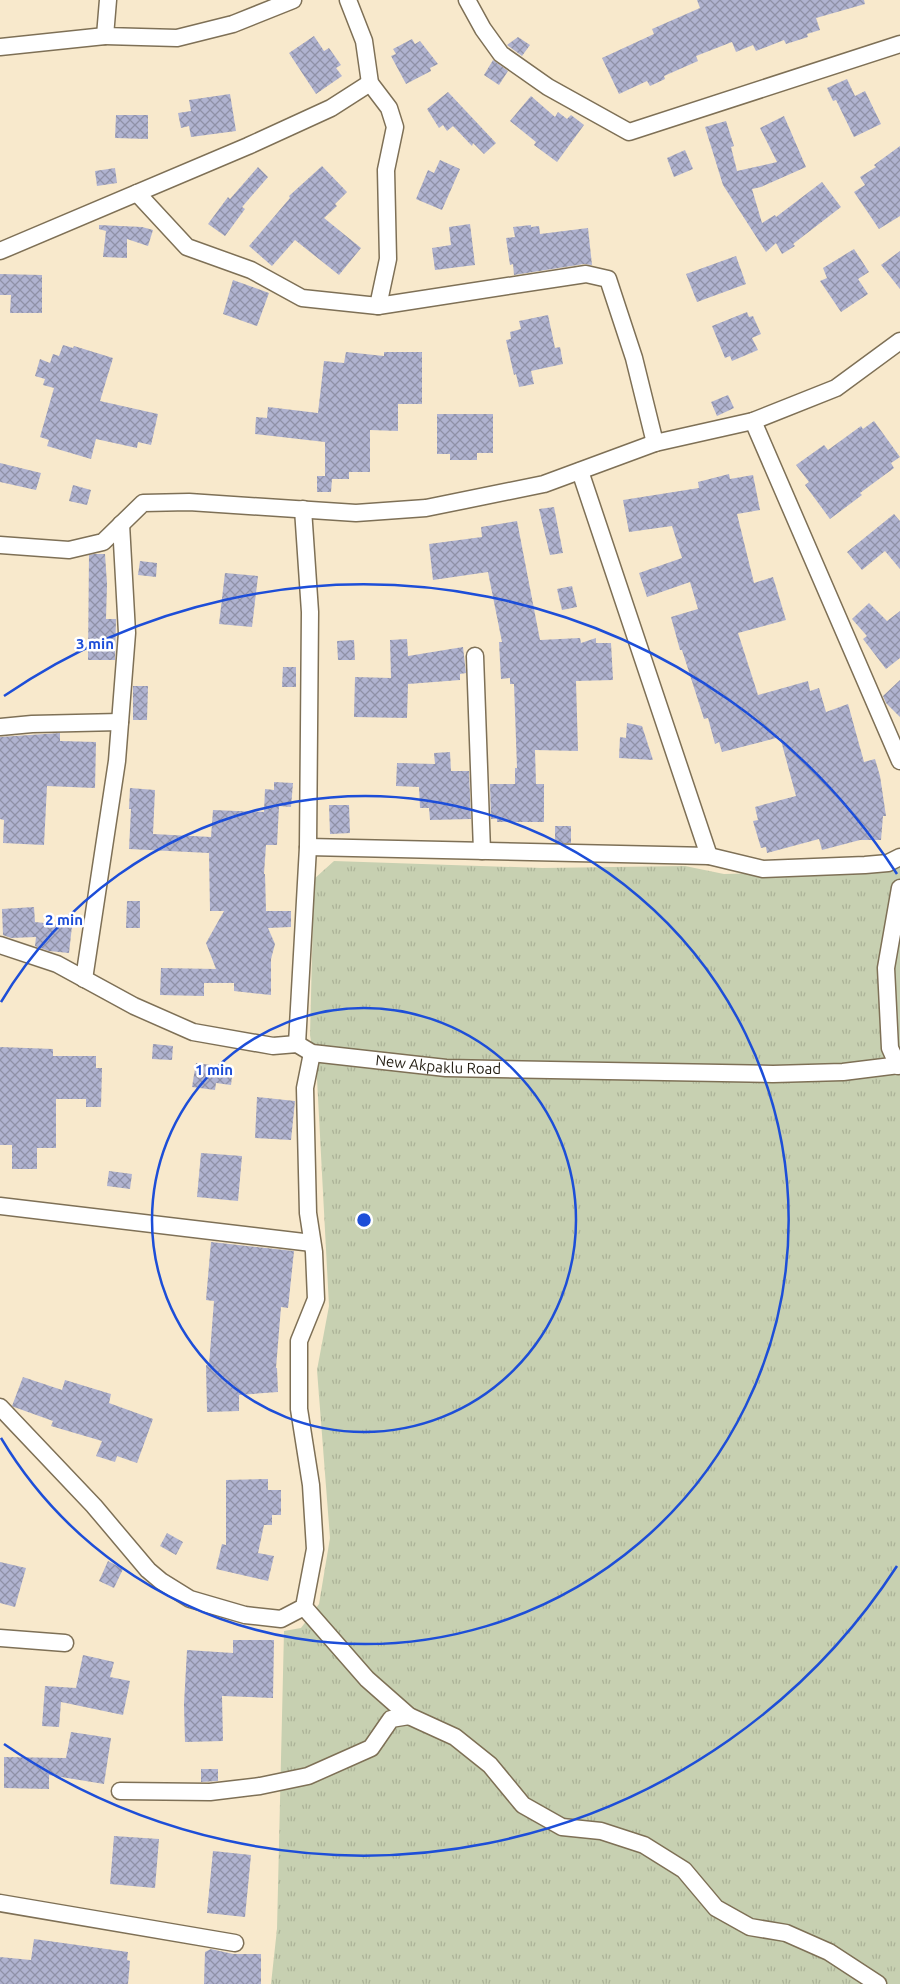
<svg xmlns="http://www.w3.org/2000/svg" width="900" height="1984" font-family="Ubuntu,sans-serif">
<defs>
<pattern id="grass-tufts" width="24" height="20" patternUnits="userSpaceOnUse" patternTransform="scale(1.25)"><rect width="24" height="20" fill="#c7d0b1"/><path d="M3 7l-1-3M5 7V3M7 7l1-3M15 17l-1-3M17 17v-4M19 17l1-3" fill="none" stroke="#abb297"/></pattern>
<pattern id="building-cross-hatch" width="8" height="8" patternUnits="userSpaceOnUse" patternTransform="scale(1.25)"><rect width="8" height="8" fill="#b0b3d0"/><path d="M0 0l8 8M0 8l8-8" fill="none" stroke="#8f91a7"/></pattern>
</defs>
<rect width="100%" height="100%" fill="#f8e9cc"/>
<path fill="url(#grass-tufts)" d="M 334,861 L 542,868 L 685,866 L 724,874 L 872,870 L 900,864 L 900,1984 L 271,1984 L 277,1929 L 284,1631 L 301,1628 L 319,1604 L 330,1538 L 317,1370 L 329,1306 L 317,1079 L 310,1035 L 314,879 Z"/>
<path fill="url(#building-cross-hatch)" d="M 697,0 L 864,0 L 865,4 L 816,18 L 820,30 L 807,34 L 808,37 L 786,44 L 784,40 L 756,51 L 753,45 L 736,52 L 732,42 L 696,56 L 698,61 L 664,76 L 665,79 L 650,86 L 647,81 L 619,94 L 602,58 L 654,34 L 652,29 L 700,8 Z
M 314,36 L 324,51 L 329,48 L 341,65 L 336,68 L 342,76 L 316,94 L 289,53 Z
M 518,37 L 530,45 L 522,56 L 507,45 Z
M 412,39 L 415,44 L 420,41 L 438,64 L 430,68 L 431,71 L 406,84 L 391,56 L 396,54 L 393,49 Z
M 493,60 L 508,71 L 499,85 L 484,75 Z
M 847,79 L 855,96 L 865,91 L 881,124 L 854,137 L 836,100 L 833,101 L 827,88 Z
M 448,92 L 496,143 L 484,154 L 473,143 L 472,146 L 453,126 L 447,131 L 443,125 L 439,128 L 427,109 Z
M 230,94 L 236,131 L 191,137 L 189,126 L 181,128 L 178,113 L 191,111 L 189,100 Z
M 531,96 L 555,117 L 558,112 L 567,119 L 571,115 L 584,125 L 557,162 L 534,145 L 536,142 L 510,121 Z
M 116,115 L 148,115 L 148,139 L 115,138 Z
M 784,116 L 806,167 L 761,187 L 752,189 L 762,223 L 775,215 L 776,217 L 822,182 L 841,207 L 793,244 L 795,246 L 782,254 L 776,243 L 766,252 L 723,185 L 705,127 L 726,121 L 734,146 L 731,147 L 737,171 L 777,162 L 760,128 Z
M 900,146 L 900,216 L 879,229 L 854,192 L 865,185 L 860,177 L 876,167 L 874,165 Z
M 685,150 L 693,169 L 674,177 L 667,158 Z
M 440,160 L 460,169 L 442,210 L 416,199 L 428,170 L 434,173 Z
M 322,166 L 347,192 L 335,204 L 337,206 L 324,218 L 361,248 L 339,275 L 295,240 L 272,266 L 249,246 L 290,198 L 289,196 Z
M 258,167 L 268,177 L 242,207 L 245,209 L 225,236 L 208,224 L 228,197 L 230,199 Z
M 115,168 L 117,183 L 97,186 L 95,171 Z
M 470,224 L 475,265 L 435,270 L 432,248 L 451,245 L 449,227 Z
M 99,225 L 142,227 L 153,230 L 148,246 L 127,239 L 127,258 L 103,257 L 106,231 L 99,229 Z
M 531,225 L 531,227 L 539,226 L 540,234 L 588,228 L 592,265 L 584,264 L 514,275 L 513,264 L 510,265 L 506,238 L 515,237 L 513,227 Z
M 854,249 L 869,272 L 858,279 L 868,294 L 841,312 L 820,281 L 827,278 L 823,268 Z
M 900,251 L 900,289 L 881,265 Z
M 736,256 L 746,284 L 697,302 L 686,274 Z
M 0,274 L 42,275 L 42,313 L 10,313 L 11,295 L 0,295 Z
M 233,280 L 269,293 L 257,326 L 223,314 Z
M 747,312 L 749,317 L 753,316 L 761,334 L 752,338 L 758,350 L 732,361 L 730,356 L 725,358 L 712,326 Z
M 548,315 L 555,348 L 560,347 L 563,364 L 531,371 L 534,384 L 519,387 L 516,374 L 514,375 L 506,340 L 511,339 L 510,332 L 521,329 L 519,321 Z
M 63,345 L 73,348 L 74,346 L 113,358 L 100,401 L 158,414 L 151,445 L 138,442 L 137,448 L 96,439 L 91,459 L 47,446 L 49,440 L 40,437 L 54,388 L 43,385 L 45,379 L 35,376 L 40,359 L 50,363 L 53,354 L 59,356 Z
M 346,352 L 384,356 L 384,352 L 422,352 L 422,404 L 398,404 L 398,431 L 370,430 L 370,472 L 349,472 L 349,479 L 332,479 L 331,492 L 317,492 L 317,476 L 325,476 L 325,442 L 255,434 L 256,417 L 267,418 L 268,407 L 318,413 L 324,361 L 344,363 Z
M 728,395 L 734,408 L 717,416 L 711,402 Z
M 437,414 L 493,414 L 493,453 L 477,453 L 477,460 L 450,460 L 450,454 L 437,454 Z
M 874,421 L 900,457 L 891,463 L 894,468 L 860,493 L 862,495 L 830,519 L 805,485 L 809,482 L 796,465 L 824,445 L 828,450 L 861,426 L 863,429 Z
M 0,463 L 41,473 L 36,490 L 0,482 Z
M 729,474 L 730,479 L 753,475 L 760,510 L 737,514 L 754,583 L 773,577 L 786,620 L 738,633 L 758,695 L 808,681 L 810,691 L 819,688 L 826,712 L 848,704 L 864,762 L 875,759 L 880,776 L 886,816 L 883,816 L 881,840 L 860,840 L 822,850 L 819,839 L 767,853 L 766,847 L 761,848 L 753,821 L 758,820 L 755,807 L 796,796 L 780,737 L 722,752 L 719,742 L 715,744 L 708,718 L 704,719 L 682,650 L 680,650 L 671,617 L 698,609 L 690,582 L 647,597 L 639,573 L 682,558 L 672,526 L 629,532 L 623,500 L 699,488 L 698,482 Z
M 73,485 L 91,490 L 87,505 L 69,501 Z
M 554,507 L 563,553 L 550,555 L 539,509 Z
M 894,514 L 900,521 L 900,569 L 885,551 L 862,570 L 847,552 Z
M 517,521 L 540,640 L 580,638 L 581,643 L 596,638 L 596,643 L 611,643 L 613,680 L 576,681 L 578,751 L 535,750 L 536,784 L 544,784 L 544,822 L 497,822 L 497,819 L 491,819 L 490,784 L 515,784 L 515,768 L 517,768 L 514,684 L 510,684 L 510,678 L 501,679 L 499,642 L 502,642 L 488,572 L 433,580 L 429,544 L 482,537 L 481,527 Z
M 94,554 L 105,554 L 107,584 L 106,619 L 116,619 L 115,660 L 88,660 L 89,555 Z
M 140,561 L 157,563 L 156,577 L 138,575 Z
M 225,573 L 258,576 L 252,627 L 219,624 Z
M 572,586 L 577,607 L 562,610 L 557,589 Z
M 869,603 L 887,621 L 900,611 L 900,658 L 886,669 L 863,639 L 867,636 L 852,619 Z
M 407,639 L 408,656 L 463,647 L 466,673 L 460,674 L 460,680 L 408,684 L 407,718 L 354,717 L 355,677 L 391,678 L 390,640 Z
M 354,640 L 355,660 L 338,660 L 337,641 Z
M 283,667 L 296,667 L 296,687 L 282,687 Z
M 900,680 L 900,717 L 886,703 L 883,696 Z
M 133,686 L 148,686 L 147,720 L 133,720 Z
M 627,723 L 642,726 L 653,760 L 619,758 L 620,737 L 626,738 Z
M 60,733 L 60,741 L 96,742 L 95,788 L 47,786 L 44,845 L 3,843 L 4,820 L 0,819 L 0,737 Z
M 450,752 L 451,771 L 469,771 L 471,819 L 430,820 L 429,808 L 420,808 L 419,787 L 396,786 L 397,763 L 435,764 L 434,753 Z
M 274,782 L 293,783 L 291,807 L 279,806 L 277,845 L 266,845 L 264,874 L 265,874 L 266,911 L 291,911 L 291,927 L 268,928 L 275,944 L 271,959 L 271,995 L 234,991 L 234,983 L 204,983 L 204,996 L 160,995 L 161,968 L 216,969 L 206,943 L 224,911 L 210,911 L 209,853 L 129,849 L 131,809 L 129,809 L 130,788 L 155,790 L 153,834 L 211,837 L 213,810 L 264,812 L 265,789 L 274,790 Z
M 329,805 L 349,805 L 350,833 L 330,834 Z
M 555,826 L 571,826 L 571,843 L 555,843 Z
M 127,901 L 140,901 L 140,928 L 126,928 Z
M 34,907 L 35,922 L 72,926 L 69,953 L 49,951 L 35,946 L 36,937 L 11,938 L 3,935 L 2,909 Z
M 153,1044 L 173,1046 L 172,1060 L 152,1059 Z
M 0,1047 L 53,1049 L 53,1056 L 96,1056 L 96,1068 L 102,1068 L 101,1107 L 86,1107 L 86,1099 L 56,1099 L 56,1148 L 37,1148 L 37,1169 L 12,1169 L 12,1145 L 0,1145 Z
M 196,1063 L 233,1068 L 231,1085 L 216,1083 L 215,1090 L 192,1087 Z
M 257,1097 L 295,1101 L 291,1140 L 255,1138 Z
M 201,1153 L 242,1156 L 238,1201 L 197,1197 Z
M 109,1171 L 132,1174 L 130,1189 L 107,1186 Z
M 211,1242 L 294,1251 L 288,1308 L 281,1307 L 276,1368 L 277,1368 L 278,1392 L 239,1395 L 239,1411 L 207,1412 L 206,1365 L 209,1365 L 214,1301 L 206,1300 Z
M 23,1377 L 62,1390 L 65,1380 L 111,1394 L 109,1403 L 153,1419 L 137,1463 L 117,1456 L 115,1462 L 96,1456 L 102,1441 L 51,1426 L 53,1421 L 14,1407 L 12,1406 Z
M 268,1479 L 268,1490 L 281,1490 L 281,1515 L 272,1515 L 272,1525 L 264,1525 L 258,1553 L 274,1556 L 268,1581 L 216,1569 L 222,1544 L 226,1545 L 226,1480 Z
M 167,1533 L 183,1542 L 176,1555 L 160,1546 Z
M 108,1561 L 123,1569 L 114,1588 L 99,1581 Z
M 0,1562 L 26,1568 L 15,1607 L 0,1603 Z
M 233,1640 L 274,1640 L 273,1698 L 222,1696 L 223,1741 L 185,1742 L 184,1704 L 187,1650 L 233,1653 Z
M 83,1655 L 114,1662 L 110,1677 L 130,1681 L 123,1715 L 61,1702 L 59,1727 L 42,1726 L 45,1686 L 76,1688 Z
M 71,1732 L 111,1738 L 104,1784 L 49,1775 L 49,1789 L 4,1788 L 4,1757 L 66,1758 Z
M 201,1769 L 218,1769 L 218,1781 L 201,1782 Z
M 114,1836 L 159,1839 L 155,1888 L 110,1884 Z
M 213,1851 L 251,1855 L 245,1917 L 207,1913 Z
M 34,1939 L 128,1952 L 127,1960 L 130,1961 L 128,1984 L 0,1984 L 0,1957 L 31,1960 Z
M 211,1949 L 233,1954 L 261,1954 L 261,1984 L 204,1984 L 205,1952 Z"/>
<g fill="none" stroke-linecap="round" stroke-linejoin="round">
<g stroke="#7e7056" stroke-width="19">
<g id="minor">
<path d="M 108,0 L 105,36 L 177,38 L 233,24 L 293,0"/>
<path d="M 348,0 L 364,41 L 370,83 L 389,108 L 395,127 L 386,170 L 388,259 L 378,306"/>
<path d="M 467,0 L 483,29 L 501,54 L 548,87 L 629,132 L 900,44"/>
<path d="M 0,47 L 105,36"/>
<path d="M 137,193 L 187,247 L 251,270 L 302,298 L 378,306 L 586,274 L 608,279 L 634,358 L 655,443"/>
<path d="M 0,251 L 248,146 L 331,108 L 370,83"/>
<path d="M 753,421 L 900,761"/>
<path d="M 580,471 L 709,856"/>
<path d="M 0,545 L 69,550 L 103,542 L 143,503 L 189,502 L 356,513 L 426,508 L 544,484 L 655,443 L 753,421 L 836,388 L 900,341"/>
<path d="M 475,656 L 482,851"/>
<path d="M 0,727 L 32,724 L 120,722"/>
<path d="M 308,847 L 709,856 L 763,869 L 865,865 L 888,863 L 900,857"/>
<path id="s1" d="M 0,945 L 57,964 L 134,1006 L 193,1032 L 273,1046 L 297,1044 L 312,1053 L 446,1068 L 773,1074 L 843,1072 L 900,1065"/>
<path d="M 84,979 L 117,761 L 127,633 L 121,524"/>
<path d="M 297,1044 L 308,847 L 310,612 L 303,509"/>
<path d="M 898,1066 L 890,1048 L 886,968 L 900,888"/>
<path d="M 0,1206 L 312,1243"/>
<path d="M 0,1407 L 94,1506 L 148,1570 L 161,1581 L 190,1599 L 245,1615 L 281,1619 L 304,1607 L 315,1549 L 311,1485 L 299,1409 L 299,1341 L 316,1299 L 314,1252 L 308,1213 L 305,1088 L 312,1053"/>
<path d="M 304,1607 L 367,1679 L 409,1716 L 455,1737 L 490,1765 L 523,1805 L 562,1827 L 601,1831 L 644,1845 L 684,1870 L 716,1908 L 750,1927 L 786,1933 L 829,1952 L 878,1984"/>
<path d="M 0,1638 L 65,1643"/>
<path d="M 120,1791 L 210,1792 L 260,1786 L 308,1776 L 371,1748 L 391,1719 L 409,1716"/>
<path d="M 0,1903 L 235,1943"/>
</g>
</g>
<use href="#minor" stroke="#fff" stroke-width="16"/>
</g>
<g fill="none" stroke="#1d4ed8" stroke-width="2.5">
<circle cx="364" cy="1220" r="212"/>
<path d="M1 1002A424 424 0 1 1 1 1438"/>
<path d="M897 1566A636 636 0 0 1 4 1744M4 696A636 636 0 0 1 897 874"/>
</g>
<g text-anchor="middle" stroke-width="5" stroke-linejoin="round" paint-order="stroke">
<g font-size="15" fill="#231d12" stroke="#fff">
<text dy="5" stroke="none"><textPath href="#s1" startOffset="462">New Akpaklu Road</textPath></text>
</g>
</g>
<circle cx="364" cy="1220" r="8" fill="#1d4ed8" stroke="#fff" stroke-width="2.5"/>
<g font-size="15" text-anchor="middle" font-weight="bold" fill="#1d4ed8" stroke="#fff" stroke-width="5" stroke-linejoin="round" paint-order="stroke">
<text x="95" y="649">3 min</text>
<text x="64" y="925">2 min</text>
<text x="214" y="1075">1 min</text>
</g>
</svg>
